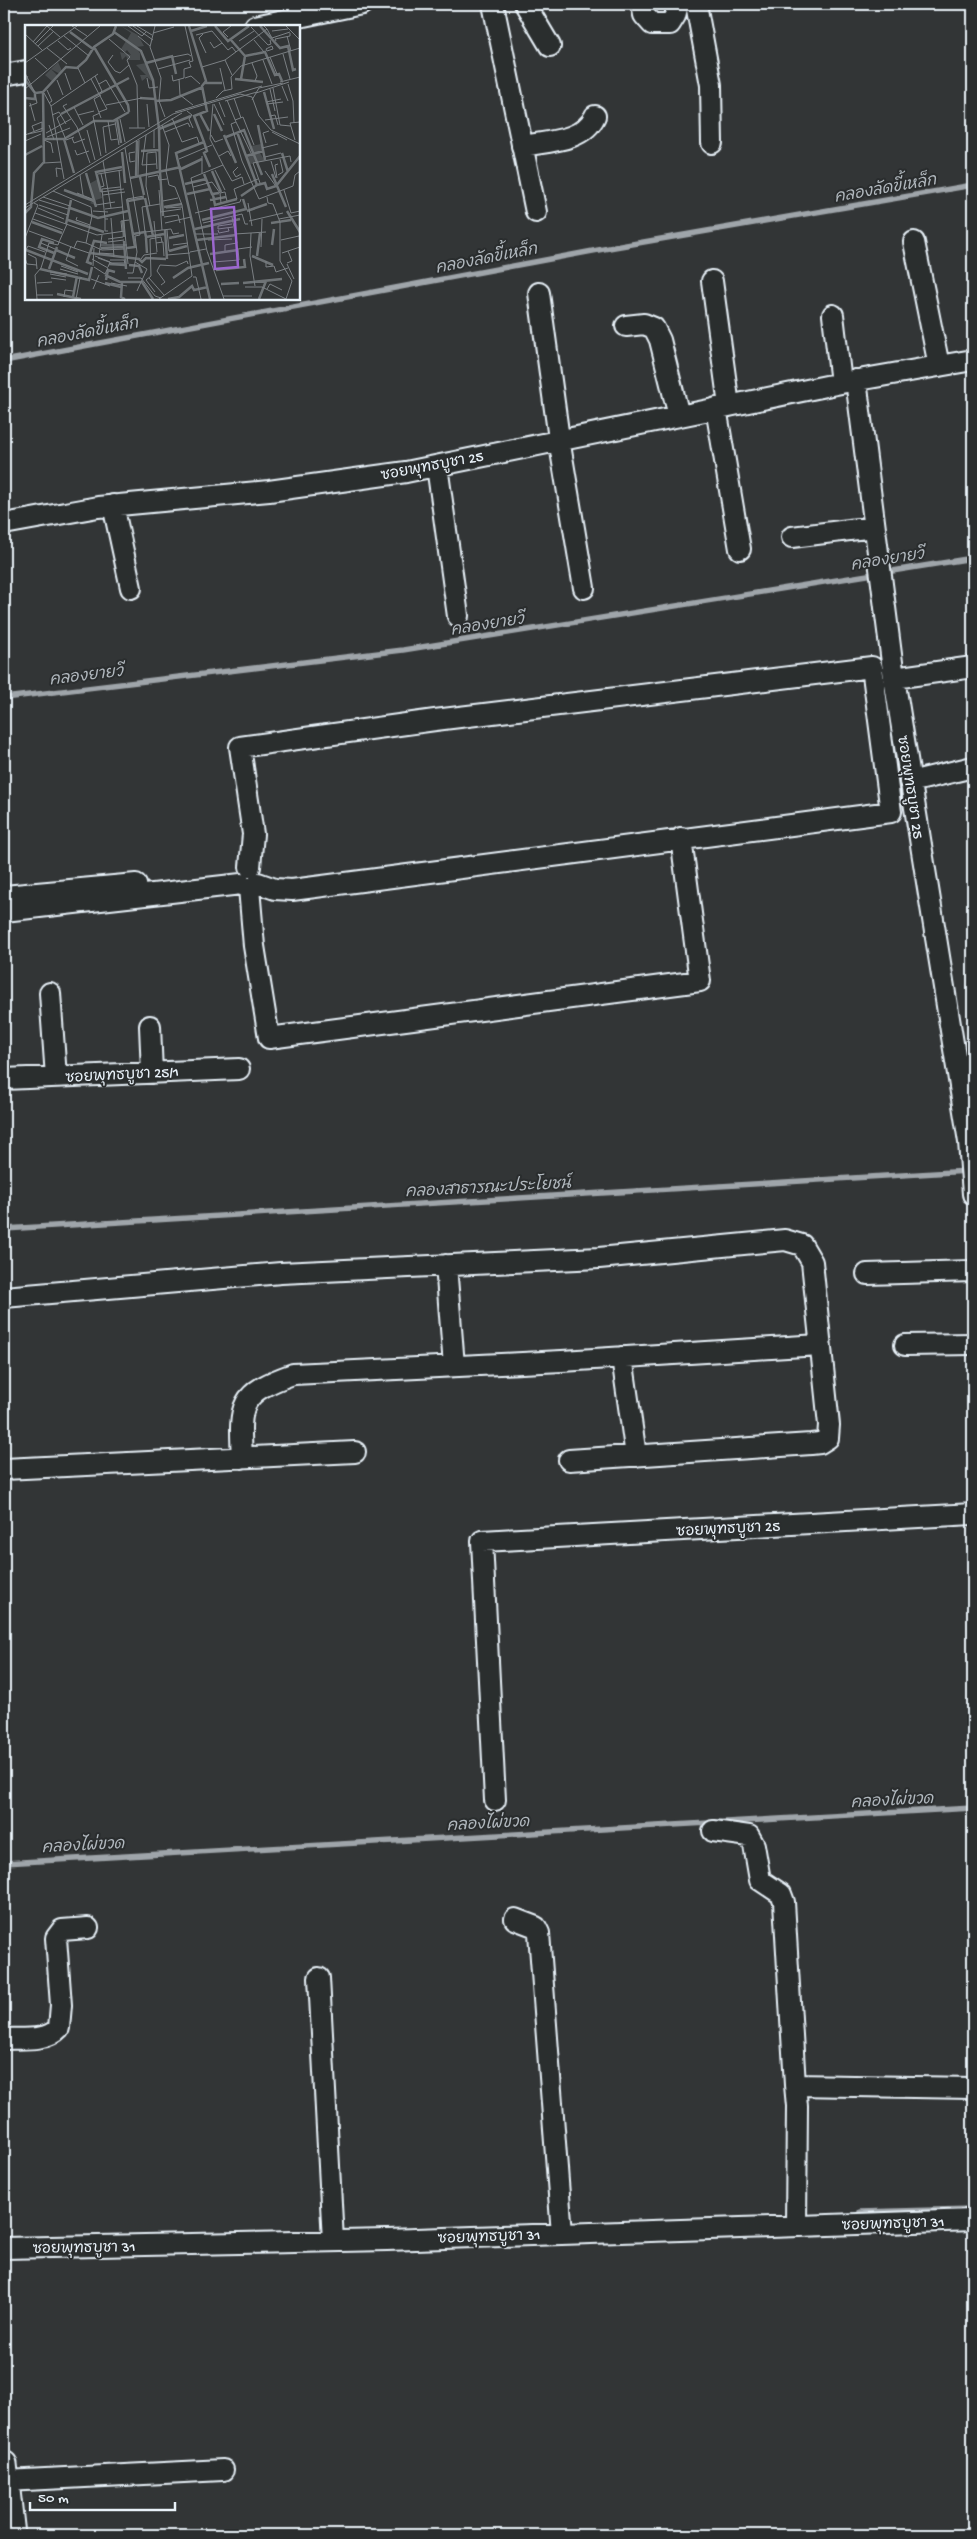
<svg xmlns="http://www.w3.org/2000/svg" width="977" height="2539" font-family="'Gochi Hand','Playpen Sans Thai',sans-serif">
<rect width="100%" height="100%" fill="#323536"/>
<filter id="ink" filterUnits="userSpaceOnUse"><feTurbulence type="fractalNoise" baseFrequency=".02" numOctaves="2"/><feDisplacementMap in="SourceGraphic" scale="10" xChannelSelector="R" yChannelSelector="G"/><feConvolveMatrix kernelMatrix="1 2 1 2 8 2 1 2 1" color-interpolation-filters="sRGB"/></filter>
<g filter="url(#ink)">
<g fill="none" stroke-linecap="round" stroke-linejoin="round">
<path stroke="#9fa5aa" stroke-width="5.5" d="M 4,361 L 609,248 L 973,185
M 4,698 L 403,650 L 973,558
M 4,1229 L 969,1171
M 4,1863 L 973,1808
M 860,2212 L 973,2209"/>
<g stroke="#e8f1f8" stroke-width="24">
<path id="minor" d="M 493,4 L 536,212
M 525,4 L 550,46
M 642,4 L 644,15 L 652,24 L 670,24 L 675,16 L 678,4
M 696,4 L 711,85 L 712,143
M 255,26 L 362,4
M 4,75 L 26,71
M 522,146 C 548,141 583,142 595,116
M 914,242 L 939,366
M 712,281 L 729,406
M 539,293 L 559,439 L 584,588
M 833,315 L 841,383
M 626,326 L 644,324 L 654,328 L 660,340 L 679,416
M 856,380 L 894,678 L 969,1142 L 973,1194
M 716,408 L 740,549
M 437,466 L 458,616
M 113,505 L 131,588
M 4,524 L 98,507 L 269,491 L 406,472 L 841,383 L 973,360
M 792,537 L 874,527
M 894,678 L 973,667
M 910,782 L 973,767
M 250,867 L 253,834 L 240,747 L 435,720 L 872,667 L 891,812 L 292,890 L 275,889 L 258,883
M 249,888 L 254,946 L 269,1038 L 700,981 L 681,838
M 4,896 L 136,884
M 4,911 L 241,884
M 50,993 L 56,1077
M 150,1026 L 152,1073
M 4,1079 L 239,1069
M 446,1265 L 454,1366
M 867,1274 L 973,1271
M 4,1297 L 281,1273 L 599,1258 L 785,1240 L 802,1245 L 812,1262 L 829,1425 L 828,1438 L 820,1443 L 811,1444 L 569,1460
M 905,1345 L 973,1344
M 622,1357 L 636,1456
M 242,1458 C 239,1404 239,1393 293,1374 L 562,1361 L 819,1345
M 4,1469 L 355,1452
M 495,1800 L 482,1541 L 973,1514
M 713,1831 L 749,1836 L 754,1845 L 760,1880 L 781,1894 L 784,1902 L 795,2085
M 515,1919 L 536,1927 L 539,1933 L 562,2234
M 319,1978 L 333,2241
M 4,2039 C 21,2038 46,2042 59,2028 L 61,2005 L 56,1938 L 62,1930 L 88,1928
M 796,2226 L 797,2106 L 795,2085 L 973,2088
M 4,2248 L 387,2240 L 973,2220
M 6,2481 L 223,2470"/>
</g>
<g stroke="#e8f1f8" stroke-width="29">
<path id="major" d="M 4,2464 L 12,2535"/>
</g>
<use href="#minor" stroke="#2a2d2e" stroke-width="20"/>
<use href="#major" stroke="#2a2d2e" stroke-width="25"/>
</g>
</g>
<g text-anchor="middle" stroke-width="4" stroke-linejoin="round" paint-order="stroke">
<g font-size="15" fill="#e8f1f8" stroke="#2a2d2e">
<text transform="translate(432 465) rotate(-11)" y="5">ซอยพุทธบูชา 25</text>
<text transform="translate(911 787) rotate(81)" y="5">ซอยพุทธบูชา 25</text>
<text transform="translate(122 1074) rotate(-3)" y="5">ซอยพุทธบูชา 25/1</text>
<text transform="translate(728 1528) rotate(-3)" y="5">ซอยพุทธบูชา 25</text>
<text transform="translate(893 2223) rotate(-2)" y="5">ซอยพุทธบูชา 31</text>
<text transform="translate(489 2236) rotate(-2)" y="5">ซอยพุทธบูชา 31</text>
<text transform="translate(84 2247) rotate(-1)" y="5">ซอยพุทธบูชา 31</text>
</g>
<g font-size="16" font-style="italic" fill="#b1b8be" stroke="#2a2d2e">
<text transform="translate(885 187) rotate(-10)" y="6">คลองลัดขี้เหล็ก</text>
<text transform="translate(486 257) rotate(-11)" y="6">คลองลัดขี้เหล็ก</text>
<text transform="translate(87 331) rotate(-11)" y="6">คลองลัดขี้เหล็ก</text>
<text transform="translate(887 558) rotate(-9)" y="6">คลองยายวี</text>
<text transform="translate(487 623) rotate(-9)" y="6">คลองยายวี</text>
<text transform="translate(86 674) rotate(-7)" y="6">คลองยายวี</text>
<text transform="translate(488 1186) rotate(-3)" y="6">คลองสาธารณะประโยชน์</text>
<text transform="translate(892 1799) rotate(-3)" y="6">คลองไผ่ขวด</text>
<text transform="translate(488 1822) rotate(-3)" y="6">คลองไผ่ขวด</text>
<text transform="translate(83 1844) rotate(-3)" y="6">คลองไผ่ขวด</text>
</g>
</g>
<g transform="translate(25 25)">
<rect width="275" height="275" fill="#323536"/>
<path d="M 96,1 L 113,10 L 119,21 L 111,22 L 119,35 L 115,28 L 115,35 L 103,35 L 101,31 L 97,35 L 95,27 L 106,30 L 102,25 L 100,27 L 96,24 L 101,16 L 105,19 L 102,15 L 106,8 ZM 33,37 L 37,46 L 35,49 L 26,44 L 33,51 L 28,57 L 20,50 ZM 121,38 L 129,58 L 122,52 L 117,56 L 115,50 L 121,50 L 111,40 ZM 236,119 L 238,126 L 235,128 L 240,136 L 225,139 L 221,130 L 230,129 L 226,121 ZM 73,154 L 77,173 L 71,175 L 70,180 L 65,178 L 69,175 L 64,159 Z" fill="#494d4f"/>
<path fill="none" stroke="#6e7376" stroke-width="2.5" d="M 164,1 L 181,56 L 177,61 L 182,86 L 169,91 L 179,117 L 151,128 L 185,274M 190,1 L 203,16 L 224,1M 235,1 L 255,23 L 263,21 L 268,45 L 271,44M 166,6 L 182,1M 45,7 L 68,24M 89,7 L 116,26 L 128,55 L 134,104 L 135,147M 206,15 L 220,31 L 216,54M 69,22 L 103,80 L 104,87M 147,31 L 151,49M 220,31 L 240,27 L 250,50 L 254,49 L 257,56M 121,38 L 148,31M 2,51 L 1,56 L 10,68M 210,54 L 238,57M 179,58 L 197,58M 239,67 L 249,104M 0,73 L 10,74 L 10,68 L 18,67M 115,73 L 130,74M 130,76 L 146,75 L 178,62M 36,89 L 104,53M 175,89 L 184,106M 189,89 L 197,106M 92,94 L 96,118M 233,100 L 240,135M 134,104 L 166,91M 212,107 L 232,160M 199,110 L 211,138M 201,112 L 219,105 L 237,150M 19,114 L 39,114 L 69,96 L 88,96 L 104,87M 39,114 L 49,148M 179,117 L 182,126 L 179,128 L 185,142M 116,126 L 134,125M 97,127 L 100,158M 257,128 L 263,147M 0,130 L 17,121M 221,131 L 238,126M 156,144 L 177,134M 187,146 L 196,167M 135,147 L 138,191M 61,148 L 71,182M 179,149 L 187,169 L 194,168M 247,149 L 261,182M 111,152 L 112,116M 115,152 L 119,170M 105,153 L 156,142M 160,159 L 181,154M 251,161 L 275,131M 39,165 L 69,176M 76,167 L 71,147 L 97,142M 162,169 L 185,164M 188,170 L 190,180 L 212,174M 216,171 L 232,160 L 240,158 L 242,164 L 251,161M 120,173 L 128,211 L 139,209M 102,174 L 110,222 L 102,223M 185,175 L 201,172M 103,176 L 119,173M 139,182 L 157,179M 45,183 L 73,193 L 103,186M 222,186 L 242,179M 262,186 L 275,207M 0,188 L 6,182 L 9,148 L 19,137 L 18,67 L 41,42 L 52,43 L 61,35 L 69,22 L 88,9 L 91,1M 43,195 L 79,207M 177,195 L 221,184 L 218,174M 98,196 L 99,212M 7,197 L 37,208M 246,198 L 266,195M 41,199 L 46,175M 170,204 L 215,194M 140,205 L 142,234M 108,209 L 120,207 L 121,212 L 127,211M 121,213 L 122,228M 144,213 L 159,210M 172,215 L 211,210M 99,216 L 101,244M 29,218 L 17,214 L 14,222 L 29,228M 247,220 L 249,204M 76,223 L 99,222M 1,225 L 63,249M 31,225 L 50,233M 144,226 L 162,221M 65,228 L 114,234 L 117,237 L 121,233 L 141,234M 185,229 L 213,225M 227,231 L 248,240M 232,231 L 235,208M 67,239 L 62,237 L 69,216 L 82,218M 84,239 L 100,240M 104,240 L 114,241 L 117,248M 15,244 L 64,255 L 67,242M 24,244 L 32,222M 191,245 L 220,242 L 219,234M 80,250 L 95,257 L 117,257 L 128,274M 148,253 L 163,243 L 184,238M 81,255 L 83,245 L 90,247M 97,257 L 96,272 L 100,274M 80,258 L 96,262M 218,258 L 257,254M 196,259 L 214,258M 32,269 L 56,274M 48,272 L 52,251M 143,274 L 154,272 L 167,261 L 169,265 L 183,262M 234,274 L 241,256"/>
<path fill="none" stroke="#7b8084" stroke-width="1" d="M 47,1 L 62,11M 103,1 L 117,11 L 121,7M 108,1 L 128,15M 112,1 L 127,10M 130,1 L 125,22 L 136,53 L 134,76 L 140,92M 261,1 L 275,15M 226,2 L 243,20 L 246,19 L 245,15M 242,4 L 247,13 L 265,7M 247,6 L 263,4M 128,8 L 149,2M 0,9 L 17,25M 178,9 L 174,13 L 181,28M 171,10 L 187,6 L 203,25 L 207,22 L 211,27M 39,11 L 64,31M 113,11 L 125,21M 262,11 L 266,26M 203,12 L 198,7 L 206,1M 84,14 L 105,32 L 102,35 L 112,60 L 113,103M 229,15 L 239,27M 33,16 L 43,25 L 46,23M 214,16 L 229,6M 251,16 L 250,14 L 265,11 L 265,8M 8,17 L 22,1 L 35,12M 185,17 L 189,23 L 197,18M 10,19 L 28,1M 13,21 L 29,6M 247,21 L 248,24 L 242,26 L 241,24 ZM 22,23 L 42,39M 258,29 L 265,54M 88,30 L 83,37 L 90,46 L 95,48 L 104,40M 148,32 L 163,29 L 166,31M 245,32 L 252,49M 10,33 L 22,44M 200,35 L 207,50M 238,35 L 247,59M 0,38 L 52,1M 227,38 L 232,51 L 230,56M 177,42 L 200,35 L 242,4 L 239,1M 53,43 L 60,58M 195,43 L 200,65M 133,44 L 165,35M 0,48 L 10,68M 40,48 L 46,65M 147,50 L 148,56 L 159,53 L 159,44 L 166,42 L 164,37 L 168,36 L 160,1M 70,51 L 77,66 L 75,68M 122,53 L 124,63 L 133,62M 160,53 L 166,51 L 175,59M 66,54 L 82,84 L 74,87M 154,54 L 155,70 L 168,80M 32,55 L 38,70M 255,57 L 275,52M 74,59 L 81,55 L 100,87M 263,59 L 268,76 L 269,98M 257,61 L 263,76M 248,63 L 255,100 L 266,101M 0,64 L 75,1M 245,64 L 250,86M 22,65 L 27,76 L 24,78M 19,68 L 26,81 L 39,154M 231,68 L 264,57M 76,70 L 69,74 L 76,93M 191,73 L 198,66 L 207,64 L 206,52 L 216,41 L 275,23M 209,73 L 216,93M 202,75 L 211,97 L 206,99 L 217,136 L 234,174 L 268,161 L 270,150 L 275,146M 227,75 L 234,63 L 258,58M 200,76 L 232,67M 194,77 L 200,92M 241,77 L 256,74M 5,78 L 10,96M 42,79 L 38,81 L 52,102 L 65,138M 122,79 L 124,102M 188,79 L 185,114 L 198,140 L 166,153 L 182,226 L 199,274M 189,79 L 199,100M 242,79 L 258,77M 81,80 L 117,73M 4,81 L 12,78 L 10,69M 26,81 L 73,49M 49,82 L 58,100M 162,86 L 167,90 L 164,94 L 168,103M 150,87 L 237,61M 75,88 L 68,91 L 76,131M 27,90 L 34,87 L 41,99M 36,90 L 32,93 L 41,115 L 49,112M 53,90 L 69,86M 245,91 L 250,90 L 253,100M 147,93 L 157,117 L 172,112 L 174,118M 95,94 L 100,117M 210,95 L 218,92 L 229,120M 240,95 L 263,92M 83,96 L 86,115 L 93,114M 90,96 L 94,120M 211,97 L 226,128M 24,100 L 29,115M 104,103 L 120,103M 62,105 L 70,135M 140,107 L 163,98 L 165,102M 247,107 L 262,115M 21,108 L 46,94M 3,109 L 17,106 L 17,97 L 7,101 L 9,106M 0,110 L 18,103M 121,110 L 117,140 L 131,139M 186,110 L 190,117 L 198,114M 22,112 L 45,103M 47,113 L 49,118 L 60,114M 19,115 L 26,118 L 28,128M 270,115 L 265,98 L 275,97M 0,116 L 16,109M 241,118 L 238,108 L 244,106M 100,123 L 115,210 L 110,211 L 112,227 L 108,248 L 102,248M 129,123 L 129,105M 237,123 L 253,119M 50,125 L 52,130 L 64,126M 110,127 L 104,128 L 105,137 L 110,136M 81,128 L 78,102 L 90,99M 177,131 L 177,148M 194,131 L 203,126 L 206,131M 240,132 L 256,128M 154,134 L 187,120M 78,136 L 86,183M 246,136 L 251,153M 19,138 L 36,137M 198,140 L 207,156 L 217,152 L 219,159M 213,142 L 208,147 L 211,152 L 216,149M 94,145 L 103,239M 190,145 L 200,165M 240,146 L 250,160M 73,149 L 97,145M 55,150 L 58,170M 113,150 L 114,115M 253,150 L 258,147 L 255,134M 32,152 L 31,143 L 37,144M 123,152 L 133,150 L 134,155 L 142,154M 252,153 L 250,140 L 253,139M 235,158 L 228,138 L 265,131 L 266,137M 76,162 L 79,161 L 76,149M 168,162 L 187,157 L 195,168M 77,164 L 80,194 L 83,194M 77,164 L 95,162M 134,165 L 137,205M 259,165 L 266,188 L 275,186M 76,167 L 99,164M 52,168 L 67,174M 78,170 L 100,167M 18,172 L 45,181M 242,172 L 243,178 L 248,179 L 255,197 L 255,236 L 267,256 L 261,274M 102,174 L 119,171M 212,174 L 209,164 L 233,154M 14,175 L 43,184M 138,176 L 153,173M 196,178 L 195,168 L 200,167 L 202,176M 223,178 L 227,201M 135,179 L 117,182 L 120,207 L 146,204 L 148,209 L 154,208M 0,180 L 148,89 L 215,69 L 227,72 L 234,91 L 246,105 L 275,119M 14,180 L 43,190M 71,180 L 90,177M 125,181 L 121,161 L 122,128 L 131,127 L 132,144M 0,183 L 157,88M 13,183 L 39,194M 141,183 L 157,182M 80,184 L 97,182M 68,186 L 83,187M 135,187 L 156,184M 10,188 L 72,210 L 100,206M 170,188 L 215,177 L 216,174M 52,192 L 51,195 L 65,200M 139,192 L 153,190 L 155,198M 86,193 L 89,232M 8,194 L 38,205M 80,194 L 80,206 L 83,206M 254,194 L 275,190M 129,196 L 132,227M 224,196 L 258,188M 140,198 L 166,192M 178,198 L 217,189 L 220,199 L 223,199M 193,204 L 193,201 L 207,199M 193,204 L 208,202M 142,205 L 144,226M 193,205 L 194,208 L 204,206 L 203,203M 4,206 L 34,217 L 42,199M 97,206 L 96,196 L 104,195M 226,208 L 225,231 L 230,261M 171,209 L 193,209M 210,209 L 241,207M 0,213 L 13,180 L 9,178M 83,214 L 98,212M 183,215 L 207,214M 256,215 L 274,211M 83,217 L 99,215M 16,218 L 30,224M 61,218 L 77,225 L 99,224M 131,218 L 138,217 L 139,231M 76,220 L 102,220M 148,220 L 163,218M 46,221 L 41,235 L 53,241M 236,222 L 237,194M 49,223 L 64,228M 1,225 L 3,221 L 20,227M 200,226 L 200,220 L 212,218 L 207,192M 165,227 L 181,224M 74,228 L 89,229M 257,228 L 275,222M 3,229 L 11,233 L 12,244M 74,230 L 77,210M 142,230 L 165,228M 70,231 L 85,237 L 83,242M 0,233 L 2,239 L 12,240M 73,233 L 87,238 L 100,238 L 99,235 L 85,235M 67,234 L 83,243M 116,234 L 119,230 L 132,228M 241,236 L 241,242 L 249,241 L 251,247 L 263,243M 110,237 L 122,244 L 112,266M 188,237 L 214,235 L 213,224 L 227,222M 262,238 L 267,236 L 263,226M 262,239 L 269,254M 36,241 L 53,247M 68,241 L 69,223M 69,242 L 80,249 L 83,243M 35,244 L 53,249M 25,247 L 42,249M 25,249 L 41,252M 168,252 L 171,252 L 176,274M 26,253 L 41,255M 103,253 L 116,253 L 130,271 L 136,273M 124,253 L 139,270M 66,254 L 85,261M 12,258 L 27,257M 86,258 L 102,261M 136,260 L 140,257 L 132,246 L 135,240 L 151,241 L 162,236 L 163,239M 220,262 L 237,262 L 261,274M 68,264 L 74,250M 242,264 L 245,259 L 257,265M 130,267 L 121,255 L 126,251 L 125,214 L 136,212 L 137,217M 11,270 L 28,270M 198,271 L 227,271M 39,272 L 40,265 L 48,266M 12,274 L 10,250 L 16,243 L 24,218 L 33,220 L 34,217 L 49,223 L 52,216 L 61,218 L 67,191 L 66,182 L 28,166M 51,274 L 55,253 L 57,253M 134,274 L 167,251 L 157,180 L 150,162 L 144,160 L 141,146 L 144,120 L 137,100"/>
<path fill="#9c67d0" fill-opacity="0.15" stroke="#9c67d0" stroke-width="2.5" d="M 209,182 L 213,242 L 190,244 L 186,184 Z"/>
<rect width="275" height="275" fill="none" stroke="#e8f1f8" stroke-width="2.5"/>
</g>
<rect width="977" height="2539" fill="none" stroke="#2a2d2e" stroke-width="20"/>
<rect x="10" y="10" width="957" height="2519" fill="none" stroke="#e8f1f8" stroke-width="2" filter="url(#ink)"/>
<path d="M30 2502v8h145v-8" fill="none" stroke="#e8f1f8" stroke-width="2.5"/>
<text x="38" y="2502" font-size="15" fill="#e8f1f8" stroke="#2a2d2e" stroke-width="4" paint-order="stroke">50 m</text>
</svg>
